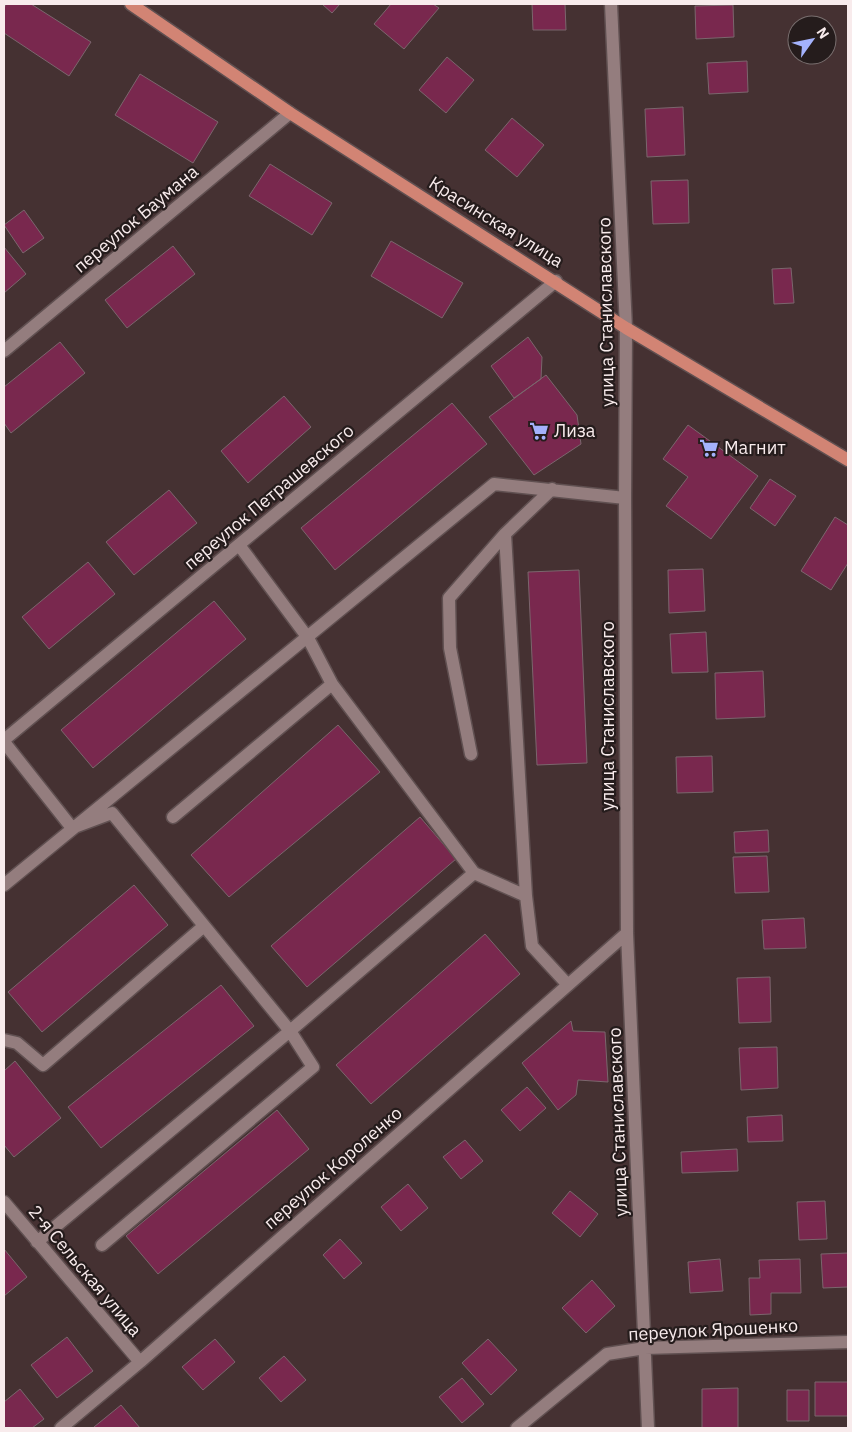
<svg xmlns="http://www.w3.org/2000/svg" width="852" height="1432" font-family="'IBM Plex Sans',sans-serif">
<rect width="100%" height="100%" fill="#453132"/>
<path fill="#79284e" stroke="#7b666d" d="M 6,4 L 31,4 L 91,42 L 69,76 L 4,33 L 4,8 Z
M 322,4 L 340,4 L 332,13 Z
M 391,4 L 433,4 L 439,8 L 404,49 L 374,24 Z
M 532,4 L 565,4 L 566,30 L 533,30 Z
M 733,5 L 734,37 L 696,39 L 695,6 Z
M 447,57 L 474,80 L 446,113 L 419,90 Z
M 747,61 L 748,92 L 709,94 L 707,63 Z
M 140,74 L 218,122 L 193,163 L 115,115 Z
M 683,107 L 685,155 L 647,157 L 645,109 Z
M 512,118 L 544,145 L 517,177 L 485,150 Z
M 270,164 L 332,203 L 312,235 L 249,196 Z
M 688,180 L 689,223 L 653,224 L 651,181 Z
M 24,210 L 44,238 L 23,253 L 4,225 Z
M 391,241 L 463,283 L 442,318 L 371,276 Z
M 173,246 L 195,274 L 127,328 L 105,300 Z
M 4,247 L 26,274 L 4,293 Z
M 791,268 L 794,303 L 774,304 L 772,269 Z
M 528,337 L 542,357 L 541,379 L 514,398 L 491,366 Z
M 60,342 L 85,373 L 11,433 L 4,423 L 4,387 Z
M 546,375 L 577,415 L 581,444 L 534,475 L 489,417 Z
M 284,396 L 311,427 L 248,483 L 221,451 Z
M 452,403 L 487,444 L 335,570 L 301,528 Z
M 688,425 L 758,476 L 711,539 L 666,506 L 688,477 L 663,459 Z
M 770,479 L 796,496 L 775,526 L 750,508 Z
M 169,490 L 197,523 L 134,575 L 106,542 Z
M 835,517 L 848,525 L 848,563 L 831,590 L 801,571 Z
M 88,562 L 115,594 L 49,649 L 22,617 Z
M 703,569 L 705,611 L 669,613 L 668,570 Z
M 579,570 L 587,763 L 537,765 L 528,572 Z
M 214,601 L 246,639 L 93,768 L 61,730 Z
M 706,632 L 708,672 L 672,673 L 670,634 Z
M 763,671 L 765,717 L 716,719 L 715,673 Z
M 338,725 L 380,772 L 229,897 L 191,855 Z
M 712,756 L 713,792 L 677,793 L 676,757 Z
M 420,817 L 456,859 L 307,987 L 271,946 Z
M 768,830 L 769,852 L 735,853 L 734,832 Z
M 767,856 L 769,892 L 735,893 L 733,857 Z
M 134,885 L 168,925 L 42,1032 L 8,992 Z
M 804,918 L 806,948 L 764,949 L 762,920 Z
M 485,934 L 520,974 L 371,1104 L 336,1065 Z
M 770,977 L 771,1022 L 739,1023 L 737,978 Z
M 221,985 L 254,1026 L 101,1148 L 68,1107 Z
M 571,1021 L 573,1031 L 605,1032 L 608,1082 L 578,1080 L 576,1095 L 558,1110 L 522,1063 Z
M 777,1047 L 778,1088 L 741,1090 L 739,1048 Z
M 15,1061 L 61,1118 L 14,1157 L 4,1145 L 4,1071 Z
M 527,1087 L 546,1108 L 520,1131 L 501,1110 Z
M 277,1110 L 309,1149 L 158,1274 L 126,1236 Z
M 782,1115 L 783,1141 L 748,1142 L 747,1117 Z
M 465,1140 L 483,1161 L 461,1179 L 443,1157 Z
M 737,1149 L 738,1171 L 682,1173 L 681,1152 Z
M 408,1184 L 428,1208 L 401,1231 L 381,1207 Z
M 570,1191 L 598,1214 L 580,1237 L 552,1213 Z
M 825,1201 L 827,1239 L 799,1240 L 797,1202 Z
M 340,1239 L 362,1263 L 344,1279 L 323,1255 Z
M 4,1249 L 27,1277 L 4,1296 Z
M 848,1253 L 848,1287 L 823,1288 L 821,1254 Z
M 720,1259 L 723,1291 L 690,1293 L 688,1262 Z
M 800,1259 L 801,1293 L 771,1293 L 771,1314 L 750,1315 L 749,1278 L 760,1278 L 759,1260 Z
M 592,1280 L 615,1306 L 586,1333 L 562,1308 Z
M 67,1337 L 93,1371 L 57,1398 L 31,1365 Z
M 215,1339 L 235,1362 L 203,1390 L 182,1367 Z
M 488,1339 L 517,1370 L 491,1395 L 462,1363 Z
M 284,1356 L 306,1380 L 281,1402 L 259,1378 Z
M 462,1378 L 484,1404 L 462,1423 L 439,1397 Z
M 815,1382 L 848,1382 L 848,1416 L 815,1416 Z
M 738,1388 L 738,1428 L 702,1428 L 702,1389 Z
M 20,1389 L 44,1419 L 32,1428 L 4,1428 L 4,1402 Z
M 787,1390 L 809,1390 L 809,1421 L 787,1421 Z
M 121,1405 L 140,1428 L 94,1428 L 94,1427 Z"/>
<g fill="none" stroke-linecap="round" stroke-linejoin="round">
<g stroke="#605051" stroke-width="15">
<path id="minor" d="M 611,4 L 626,328 L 625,498 L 627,933 L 648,1428
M 4,351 L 290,113
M 239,545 L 308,638 L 332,684 L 474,873
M 4,740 L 556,281
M 4,742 L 72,828 L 112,813 L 290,1031 L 37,1242
M 471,754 L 450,648 L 449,598 L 505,534
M 173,817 L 332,684
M 4,885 L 494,484 L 625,498
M 526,896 L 505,534 L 552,489
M 4,1040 L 17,1043 L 43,1065 L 204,926
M 4,1202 L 140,1362
M 102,1245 L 313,1067 L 290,1031 L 474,873 L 526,896 L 532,946 L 568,985
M 61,1428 L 140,1362 L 627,933
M 517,1428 L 607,1354 L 645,1348 L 848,1342"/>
</g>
<g stroke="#605051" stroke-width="15">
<path id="major" d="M 131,4 L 290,113 L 626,328 L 848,460"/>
</g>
<use href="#minor" stroke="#947d7e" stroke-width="12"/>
<use href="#major" stroke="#d28474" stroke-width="12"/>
</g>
<defs>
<g id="supermarket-bare" transform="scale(1.5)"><path d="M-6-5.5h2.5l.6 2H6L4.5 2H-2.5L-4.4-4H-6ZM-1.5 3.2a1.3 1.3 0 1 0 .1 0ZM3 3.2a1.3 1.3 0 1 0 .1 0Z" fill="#a4b2fc" stroke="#251c1c" stroke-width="2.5" paint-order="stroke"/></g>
</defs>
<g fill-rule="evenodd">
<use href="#supermarket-bare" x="539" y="431"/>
<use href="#supermarket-bare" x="709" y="448"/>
</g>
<g text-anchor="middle" stroke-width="4.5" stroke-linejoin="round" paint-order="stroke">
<g font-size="18" fill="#f8ebec" stroke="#251c1c">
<text transform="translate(136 219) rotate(-40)" y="6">переулок Баумана</text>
<text transform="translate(496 222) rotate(32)" y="6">Красинская улица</text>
<text transform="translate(606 312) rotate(-91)" y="6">улица Станиславского</text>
<text transform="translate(269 497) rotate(-40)" y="6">переулок Петрашевского</text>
<text transform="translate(608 716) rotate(-90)" y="6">улица Станиславского</text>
<text transform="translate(618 1122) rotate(-92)" y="6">улица Станиславского</text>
<text transform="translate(333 1168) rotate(-41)" y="6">переулок Короленко</text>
<text transform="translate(85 1271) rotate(50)" y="6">2-я Сельская улица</text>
<text transform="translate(713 1330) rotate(-3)" y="6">переулок Ярошенко</text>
</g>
<g font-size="18" fill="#f8ebec" stroke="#251c1c" text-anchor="start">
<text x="554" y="437">Лиза</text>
<text x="724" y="454">Магнит</text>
</g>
</g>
<rect width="852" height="1432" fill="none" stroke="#f8ebec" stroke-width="10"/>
<g transform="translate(812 40) rotate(57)"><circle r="24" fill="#251c1c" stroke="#796f6f"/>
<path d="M0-4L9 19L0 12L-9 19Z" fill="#a4b2fc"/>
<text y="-8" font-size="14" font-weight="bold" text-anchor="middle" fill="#f8ebec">N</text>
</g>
</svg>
